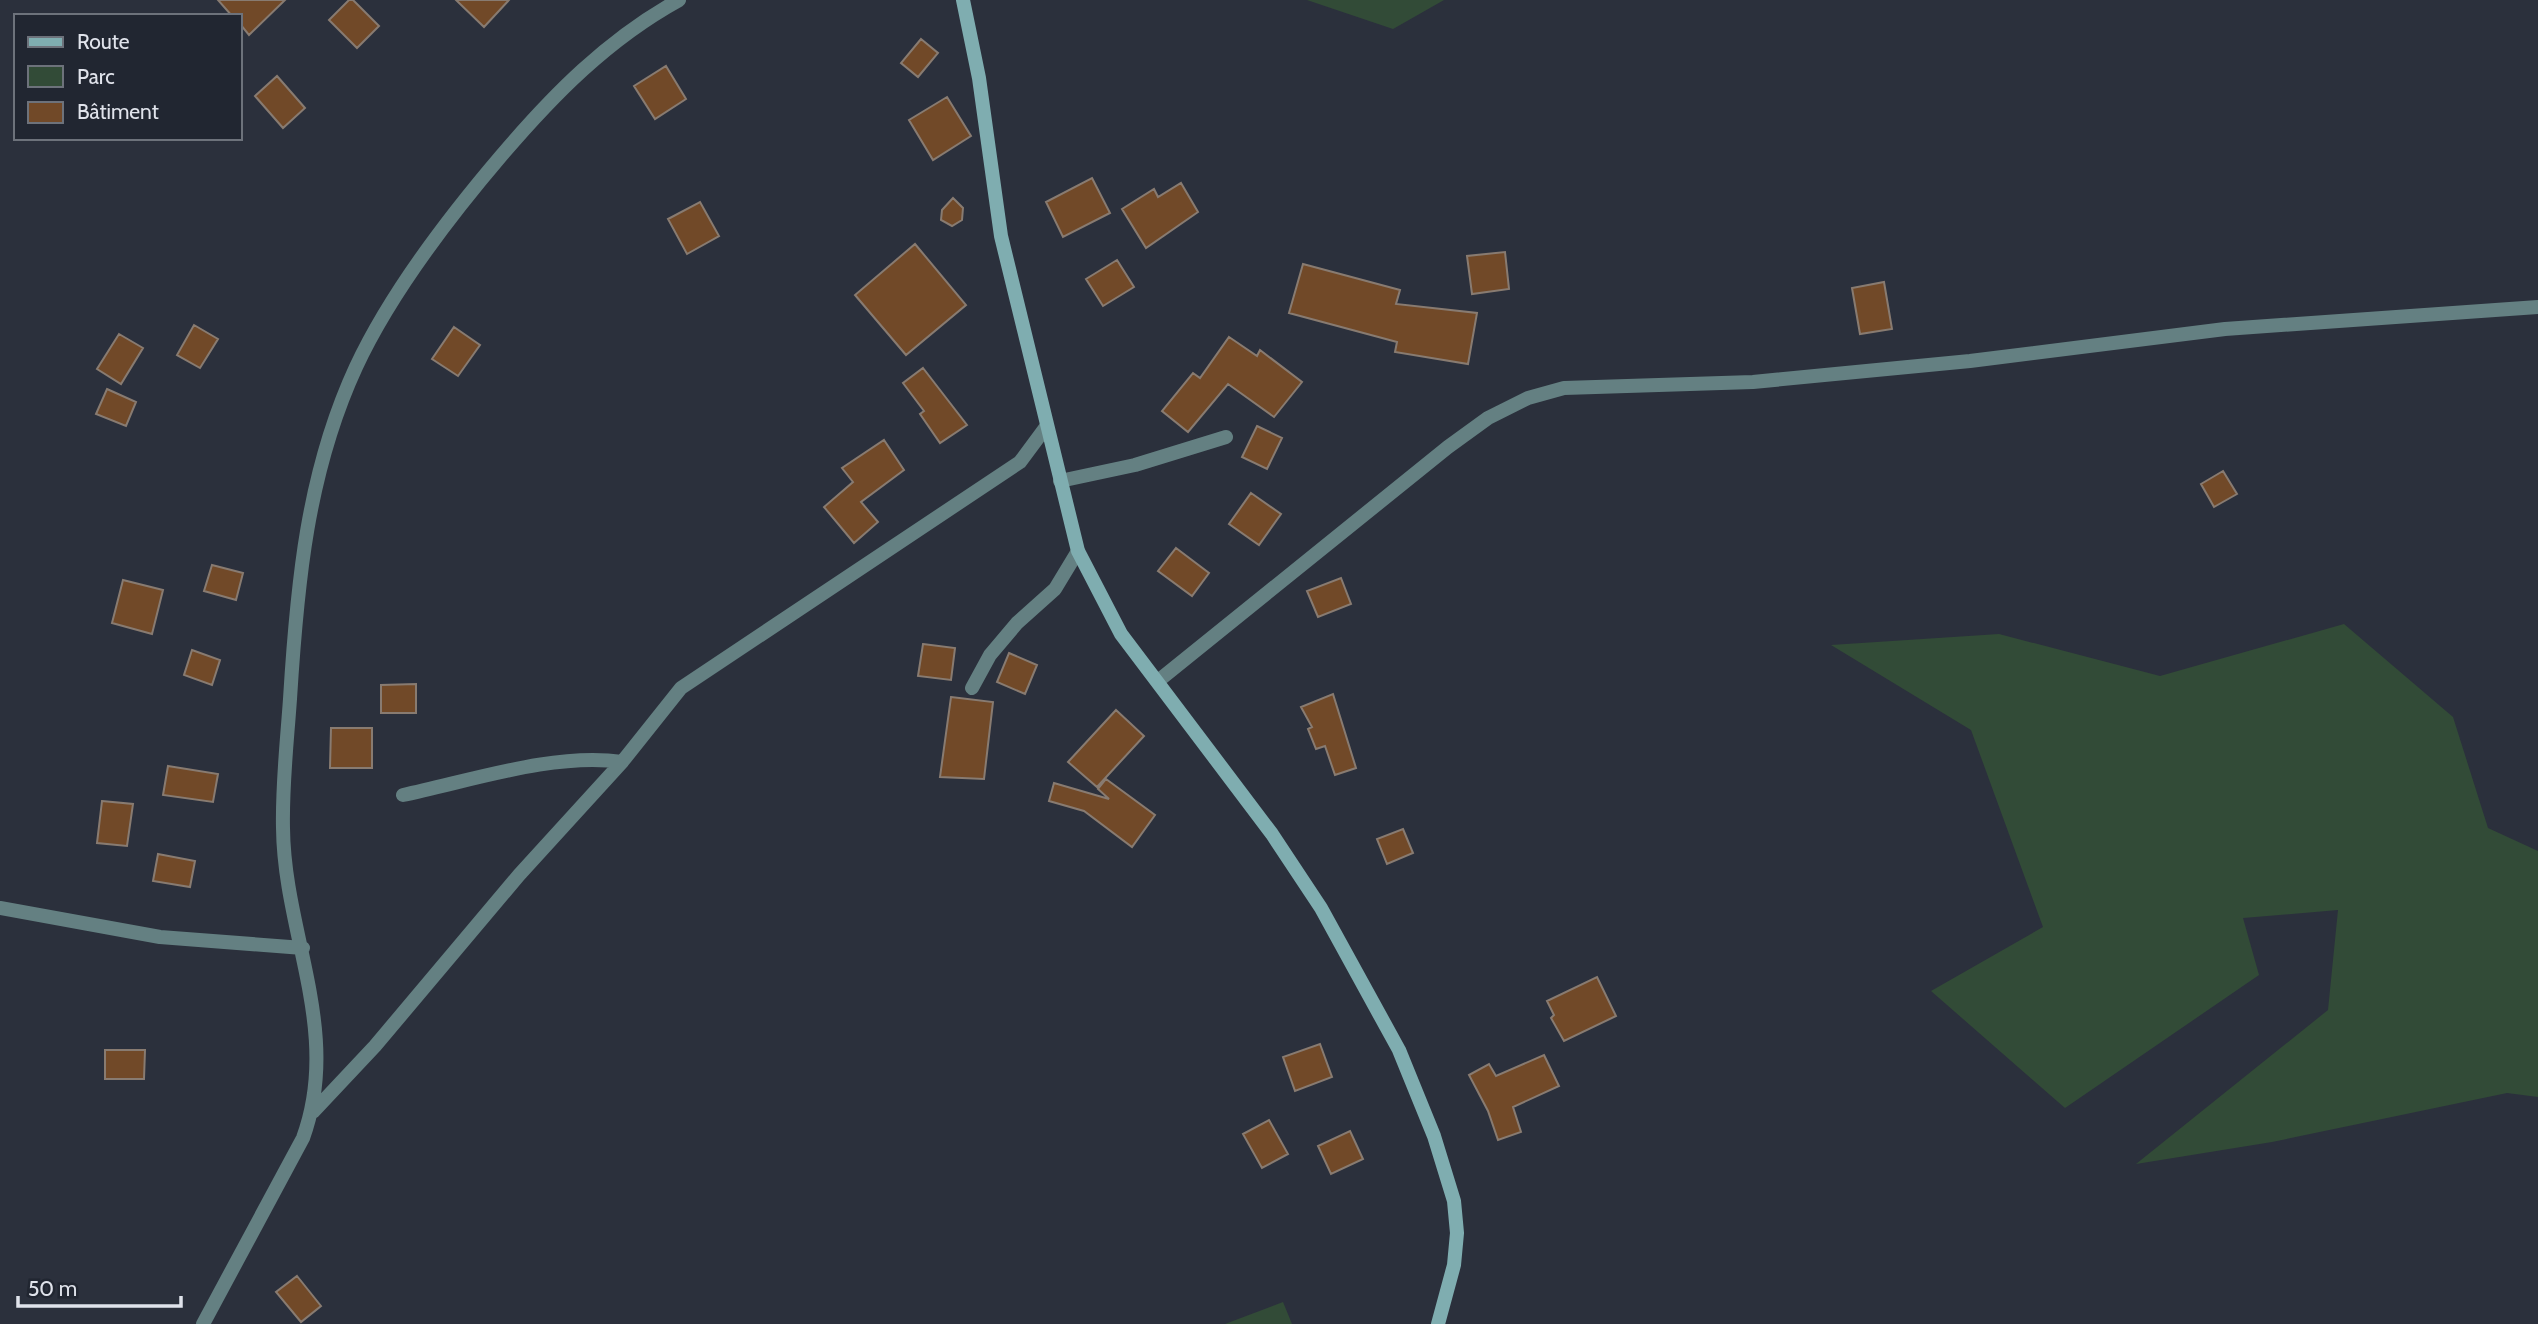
<svg xmlns="http://www.w3.org/2000/svg" width="2538" height="1324" font-family="Cabin,sans-serif">
<rect width="100%" height="100%" fill="#2b303c"/>
<path fill="#324b37" d="M 1307,0 L 1444,0 L 1393,29 Z
M 2344,624 L 2453,717 L 2488,828 L 2538,851 L 2538,1097 L 2507,1093 L 2272,1142 L 2136,1164 L 2328,1010 L 2338,910 L 2243,918 L 2259,975 L 2065,1108 L 1931,991 L 2043,927 L 1971,730 L 1831,645 L 1999,634 L 2160,676 Z
M 1283,1302 L 1292,1324 L 1225,1324 Z"/>
<path fill="#714928" stroke="#887b71" stroke-width="2" d="M 218,0 L 285,0 L 249,35 L 240,24 L 240,16 L 232,16 Z
M 349,0 L 353,0 L 379,26 L 357,48 L 329,20 Z
M 456,0 L 509,0 L 484,27 Z
M 921,39 L 938,53 L 918,77 L 901,63 Z
M 666,66 L 686,99 L 655,119 L 634,86 Z
M 277,76 L 305,108 L 283,128 L 255,96 Z
M 947,97 L 971,136 L 933,160 L 909,120 Z
M 1092,178 L 1110,213 L 1063,237 L 1046,202 Z
M 1181,183 L 1198,212 L 1146,248 L 1122,209 L 1154,189 L 1158,197 Z
M 953,198 L 963,208 L 962,220 L 952,226 L 941,220 L 942,210 Z
M 700,202 L 719,236 L 687,254 L 668,219 Z
M 915,244 L 966,305 L 906,355 L 855,295 Z
M 1505,252 L 1509,289 L 1472,294 L 1467,256 Z
M 1117,260 L 1134,287 L 1103,306 L 1086,279 Z
M 1303,264 L 1400,290 L 1396,304 L 1477,313 L 1468,364 L 1395,352 L 1397,342 L 1289,313 Z
M 1884,282 L 1892,329 L 1860,334 L 1852,288 Z
M 194,325 L 218,339 L 200,368 L 177,355 Z
M 454,327 L 480,345 L 458,376 L 432,359 Z
M 119,334 L 143,348 L 121,384 L 97,369 Z
M 1229,337 L 1257,356 L 1260,350 L 1302,382 L 1274,417 L 1228,384 L 1188,432 L 1162,411 L 1193,373 L 1200,378 Z
M 923,368 L 967,425 L 940,443 L 920,414 L 924,411 L 903,383 Z
M 107,389 L 136,402 L 126,426 L 96,414 Z
M 1257,426 L 1282,438 L 1267,469 L 1242,457 Z
M 884,440 L 904,470 L 861,502 L 878,522 L 854,543 L 824,507 L 853,482 L 842,468 Z
M 2223,471 L 2237,494 L 2214,507 L 2201,484 Z
M 1251,493 L 1281,514 L 1259,545 L 1229,524 Z
M 1176,548 L 1209,573 L 1192,596 L 1158,571 Z
M 212,565 L 243,573 L 236,600 L 204,591 Z
M 1341,578 L 1351,604 L 1318,617 L 1307,591 Z
M 123,580 L 163,590 L 152,634 L 112,623 Z
M 923,644 L 955,648 L 951,680 L 918,676 Z
M 192,650 L 220,660 L 212,685 L 184,675 Z
M 1009,653 L 1037,665 L 1025,694 L 997,682 Z
M 416,684 L 416,713 L 381,713 L 381,685 Z
M 1333,694 L 1356,768 L 1335,775 L 1325,746 L 1316,749 L 1308,729 L 1312,727 L 1301,707 Z
M 951,697 L 993,702 L 984,779 L 940,777 Z
M 1116,710 L 1144,736 L 1097,787 L 1068,762 Z
M 331,728 L 372,728 L 372,768 L 330,768 Z
M 168,766 L 218,774 L 213,802 L 163,795 Z
M 1106,779 L 1155,815 L 1132,847 L 1084,811 L 1049,801 L 1054,783 L 1109,799 L 1098,789 Z
M 102,801 L 133,804 L 127,846 L 97,843 Z
M 1403,829 L 1413,853 L 1387,864 L 1377,839 Z
M 158,854 L 195,861 L 190,887 L 153,881 Z
M 1597,977 L 1616,1016 L 1564,1041 L 1551,1018 L 1554,1015 L 1547,1001 Z
M 1320,1044 L 1332,1077 L 1295,1091 L 1283,1057 Z
M 105,1050 L 145,1050 L 144,1079 L 105,1079 Z
M 1544,1055 L 1559,1086 L 1513,1107 L 1521,1132 L 1498,1140 L 1488,1111 L 1469,1075 L 1489,1064 L 1496,1076 Z
M 1269,1120 L 1288,1154 L 1262,1168 L 1243,1134 Z
M 1350,1131 L 1363,1159 L 1331,1174 L 1318,1146 Z
M 297,1276 L 321,1306 L 301,1322 L 276,1292 Z"/>
<g fill="none" stroke-linecap="round" stroke-linejoin="round">
<path stroke="#648082" stroke-width="14" d="M 1060,481 L 1135,465 L 1226,437
M 1158,681 L 1448,447 L 1488,418 L 1528,398 L 1564,388 L 1753,382 L 1970,361 L 2225,329 L 2538,307
M 972,688 L 990,655 L 1017,623 L 1055,589 L 1078,551
M 403,795 C 470,781 555,752 622,762
M 0,908 L 160,937 L 303,948
M 313,1112 L 375,1046 L 519,875 L 622,762 L 681,688 L 1020,462 L 1046,427
M 203,1324 L 303,1138 C 342,1031 284,934 283,828 C 282,785 287,742 290,699 C 297,585 307,473 356,367 C 390,294 449,217 501,156 C 553,95 608,39 679,0"/>
<path stroke="#7fadb0" stroke-width="14" d="M 963,0 L 979,78 L 1001,236 L 1078,551 L 1121,634 L 1272,834 L 1321,908 L 1399,1050 L 1434,1136 L 1454,1201 L 1457,1233 L 1454,1265 L 1438,1324"/>
</g>
<rect x="14" y="14" width="228" height="126" fill="#212631" stroke="#6d727b" stroke-width="2"/>
<rect x="28" y="37" width="35" height="10" fill="#7fadb0" stroke="#6d727b" stroke-width="2"/>
<text x="77" y="49" font-size="21" fill="#e0e3eb">Route</text>
<rect x="28" y="66" width="35" height="21" fill="#324b37" stroke="#6d727b" stroke-width="2"/>
<text x="77" y="84" font-size="21" fill="#e0e3eb">Parc</text>
<rect x="28" y="102" width="35" height="21" fill="#714928" stroke="#6d727b" stroke-width="2"/>
<text x="77" y="119" font-size="21" fill="#e0e3eb">Bâtiment</text>
<path d="M18 1296v10h163v-10" fill="none" stroke="#e0e3eb" stroke-width="3.5"/>
<text x="28" y="1296" font-size="21" fill="#e0e3eb" stroke="#212631" stroke-width="5" paint-order="stroke">50 m</text>
</svg>
